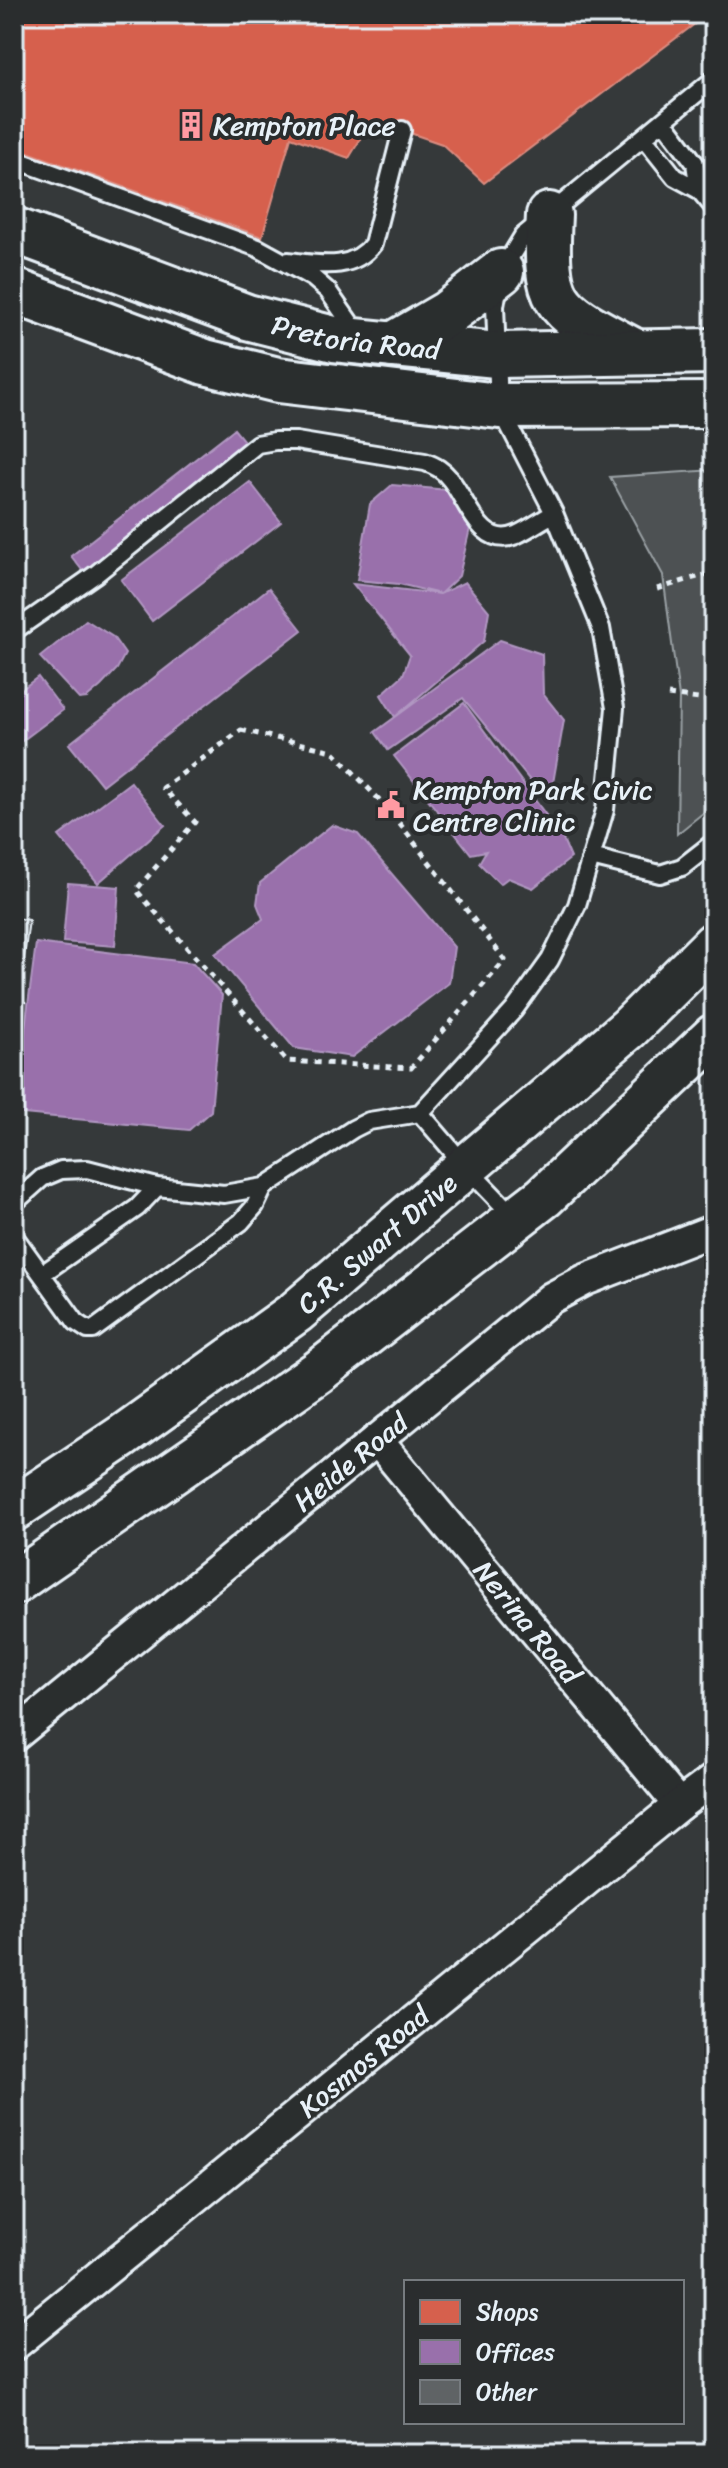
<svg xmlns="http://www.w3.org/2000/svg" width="728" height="2468" font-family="Sriracha,sans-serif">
<rect width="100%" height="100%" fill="#35393a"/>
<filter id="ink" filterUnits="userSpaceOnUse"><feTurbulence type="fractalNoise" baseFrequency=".0125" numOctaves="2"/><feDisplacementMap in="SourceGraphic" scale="16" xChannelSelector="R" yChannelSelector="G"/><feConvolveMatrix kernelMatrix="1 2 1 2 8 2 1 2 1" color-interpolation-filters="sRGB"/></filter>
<g filter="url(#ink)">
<path fill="#4d5152" stroke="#9aa1a5" stroke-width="2" d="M 714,470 L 714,804 L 677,834 L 679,697 L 663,575 L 610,477 Z"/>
<path fill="#d6604d" stroke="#db8c80" stroke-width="2" d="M 14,14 L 708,14 L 484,183 L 442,144 L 372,120 L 349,158 L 291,137 L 262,237 L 14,147 Z"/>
<path fill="#9970ab" stroke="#b197c2" stroke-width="2" d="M 234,429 L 249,447 L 86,575 L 71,556 Z
M 250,482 L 281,522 L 152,621 L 121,580 Z
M 392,485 L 448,490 L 471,524 L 459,576 L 440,594 L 399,584 L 357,580 L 370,504 Z
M 465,582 L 489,611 L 484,641 L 395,717 L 381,695 L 403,675 L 410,655 L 353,584 L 440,594 Z
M 269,588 L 302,630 L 102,785 L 69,744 Z
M 86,620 L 113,637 L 125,654 L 117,669 L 101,686 L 87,698 L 79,699 L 40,657 Z
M 500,640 L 542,654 L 543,694 L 564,720 L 553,783 L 541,794 L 463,698 L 388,750 L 375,732 Z
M 38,677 L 63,710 L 14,747 L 14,695 Z
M 464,703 L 562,837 L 571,858 L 533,888 L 508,878 L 500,884 L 479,863 L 486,851 L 471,854 L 394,756 Z
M 131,782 L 165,825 L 98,883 L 59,836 Z
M 332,825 L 358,834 L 454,947 L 449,983 L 352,1057 L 294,1048 L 215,954 L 263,919 L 257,904 L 260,883 Z
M 68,883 L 119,887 L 115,946 L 63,942 Z
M 36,943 L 193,963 L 222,995 L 211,1111 L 189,1130 L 14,1113 Z"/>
<path fill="#5f6365" stroke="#e8f1f8" stroke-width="2" d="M 14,918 L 29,920 L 22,973 L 14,972 Z
M 14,1001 L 25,1002 L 17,1052 L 14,1052 Z"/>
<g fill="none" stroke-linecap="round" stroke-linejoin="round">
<g stroke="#e8f1f8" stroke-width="22">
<path id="lane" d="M 664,122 L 695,163 L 699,190
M 644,138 L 675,177 L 699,190 L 714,208
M 14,159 L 258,248 L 313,278 L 328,291 L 358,334
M 288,261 C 318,264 352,272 373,244 L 402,130
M 14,631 L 96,574 L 257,444 L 275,441 L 296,441 L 425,462 C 436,466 443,470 450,479 C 467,499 480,550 516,535 C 529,529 542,520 554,513
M 591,857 L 660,874 L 682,867 L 714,842
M 420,1113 L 467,1168 L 515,1218
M 14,1203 L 42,1178 L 61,1170 L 87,1169 L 157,1187 L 224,1194 L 264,1187 L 353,1129 L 369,1121 L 420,1113 L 514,1010 L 550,960 L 577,905 L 605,810 L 615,708 L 601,628 L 554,513 L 499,406 L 495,306 L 501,272 L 523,236 L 714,79
M 14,1236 L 76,1322 L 88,1330 L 93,1330 L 241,1222 L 255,1206 L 264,1187
M 42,1274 L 137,1208 L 157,1187"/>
</g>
<g stroke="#e8f1f8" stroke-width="36">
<g id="street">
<path id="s1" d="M 377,1440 L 679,1805"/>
<path id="s2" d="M 14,1736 L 551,1298 L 585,1280 L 714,1230"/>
<path id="s3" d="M 14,2345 L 679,1805 L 714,1779"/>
</g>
</g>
<g stroke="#e8f1f8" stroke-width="48">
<g id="secondary">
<path id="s4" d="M 14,1509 L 123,1436 L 296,1312 L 629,1028 L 714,944"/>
<path d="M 14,1583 L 318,1372 L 544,1197 L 714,1036"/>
</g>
</g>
<g stroke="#e8f1f8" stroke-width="50">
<g id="primary">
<path d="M 549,215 C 544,307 553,308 632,350"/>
<path id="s5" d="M 14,230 L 247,317 L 334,339 L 497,355 L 714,351"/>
<path d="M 14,291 L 205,362 L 278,380 L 499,406 L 714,405"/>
<path d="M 393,345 L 448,313 L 501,272"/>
</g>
</g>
<path stroke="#e8f1f8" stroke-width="5" stroke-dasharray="6 6" stroke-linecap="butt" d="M 657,589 L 714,572
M 668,695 L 714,701
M 241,730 L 333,751 L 389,810 L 505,960 L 411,1068 L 287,1061 L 136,890 L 195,822 L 163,788 Z"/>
<use href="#lane" stroke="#2a2d2e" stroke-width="16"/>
<use href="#street" stroke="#2a2d2e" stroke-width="30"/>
<use href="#secondary" stroke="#2a2d2e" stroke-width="42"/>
<use href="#primary" stroke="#2a2d2e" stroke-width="44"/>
</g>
</g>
<defs>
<g id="building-bare" transform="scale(2.16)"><path d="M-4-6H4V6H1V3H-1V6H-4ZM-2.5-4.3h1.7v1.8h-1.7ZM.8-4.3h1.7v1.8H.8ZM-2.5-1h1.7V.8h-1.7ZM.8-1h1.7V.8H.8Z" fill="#ff9aa2" stroke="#2a2d2e" stroke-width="2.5" paint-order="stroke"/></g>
<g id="civic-bare" transform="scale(2.16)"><path d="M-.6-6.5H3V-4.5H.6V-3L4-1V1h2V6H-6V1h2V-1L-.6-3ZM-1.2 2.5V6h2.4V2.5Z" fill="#ff9aa2" stroke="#2a2d2e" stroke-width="2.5" paint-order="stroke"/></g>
</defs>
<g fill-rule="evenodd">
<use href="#building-bare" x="191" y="125"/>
<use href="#civic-bare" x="391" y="805"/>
</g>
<g text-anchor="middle" stroke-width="8" stroke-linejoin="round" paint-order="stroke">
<g font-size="28" fill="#e8f1f8" stroke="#2a2d2e" text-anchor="start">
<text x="213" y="135">Kempton Place</text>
<text x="413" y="799">Kempton Park Civic<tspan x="413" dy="32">Centre Clinic</tspan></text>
</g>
<g font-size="28" fill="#e8f1f8" stroke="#2a2d2e">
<text dy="10" stroke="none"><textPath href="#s5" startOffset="360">Pretoria Road</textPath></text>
<text dy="10" stroke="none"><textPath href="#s4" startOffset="450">C.R. Swart Drive</textPath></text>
<text dy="10" stroke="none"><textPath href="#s2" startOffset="434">Heide Road</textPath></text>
<text dy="10" stroke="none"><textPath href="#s1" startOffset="236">Nerina Road</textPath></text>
<text dy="10" stroke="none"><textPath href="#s3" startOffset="450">Kosmos Road</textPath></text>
</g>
</g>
<rect width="728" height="2468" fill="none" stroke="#2a2d2e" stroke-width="48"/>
<rect x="24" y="24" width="680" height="2420" fill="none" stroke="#e8f1f8" stroke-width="3" filter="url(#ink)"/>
<rect x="404" y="2280" width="280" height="144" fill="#2a2d2e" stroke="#767b7f" stroke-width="2"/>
<rect x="420" y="2300" width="40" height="24" fill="#d6604d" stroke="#767b7f" stroke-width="2"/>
<text x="476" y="2320" font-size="24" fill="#e8f1f8">Shops</text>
<rect x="420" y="2340" width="40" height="24" fill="#9970ab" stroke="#767b7f" stroke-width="2"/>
<text x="476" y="2360" font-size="24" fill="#e8f1f8">Offices</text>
<rect x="420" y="2380" width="40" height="24" fill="#5f6365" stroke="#767b7f" stroke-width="2"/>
<text x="476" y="2400" font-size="24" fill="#e8f1f8">Other</text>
</svg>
